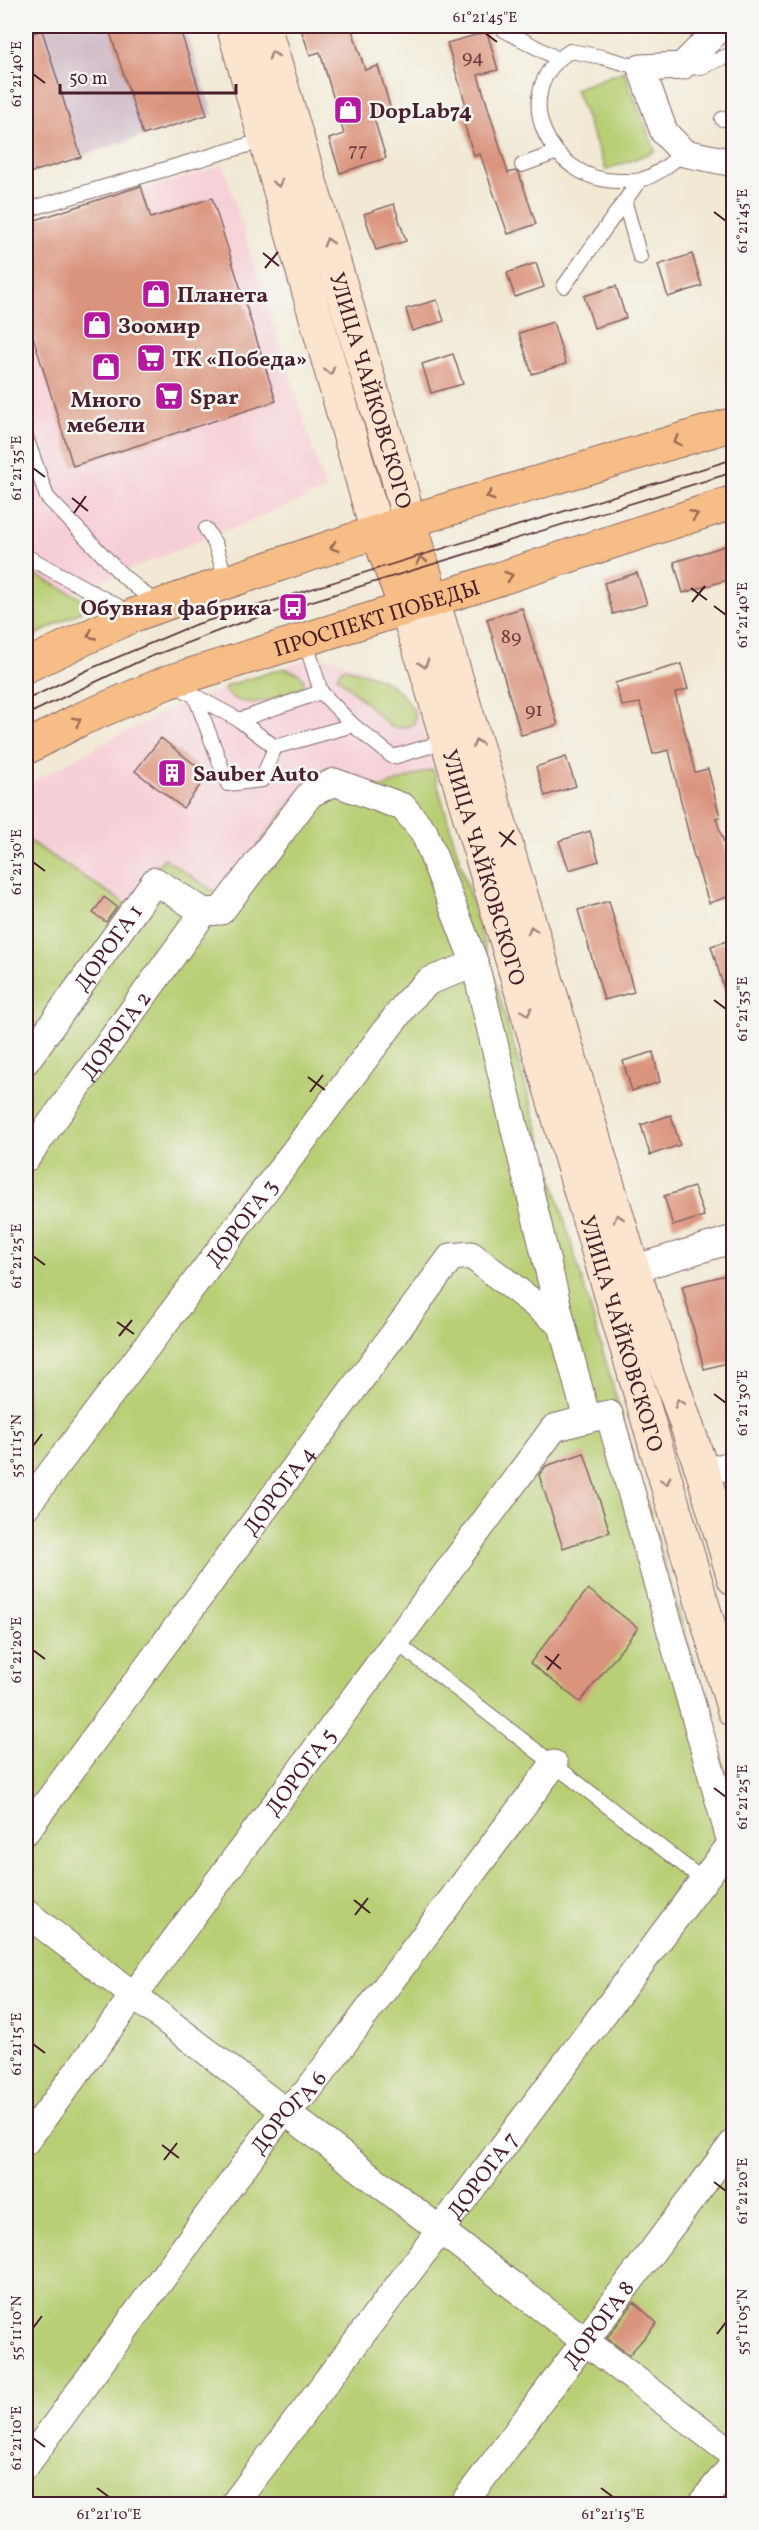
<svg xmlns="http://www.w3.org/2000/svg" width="759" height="2530" font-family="Vollkorn,serif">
<rect width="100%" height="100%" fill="#f6f6f2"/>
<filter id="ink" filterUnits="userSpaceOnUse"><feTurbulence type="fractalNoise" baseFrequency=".0167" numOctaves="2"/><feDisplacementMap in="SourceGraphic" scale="12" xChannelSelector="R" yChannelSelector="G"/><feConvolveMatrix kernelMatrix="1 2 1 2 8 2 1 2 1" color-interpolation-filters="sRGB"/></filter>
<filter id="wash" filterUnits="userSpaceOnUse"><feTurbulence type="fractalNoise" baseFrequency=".008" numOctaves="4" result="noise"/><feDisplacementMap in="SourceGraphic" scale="24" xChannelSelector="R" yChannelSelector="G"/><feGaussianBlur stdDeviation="1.35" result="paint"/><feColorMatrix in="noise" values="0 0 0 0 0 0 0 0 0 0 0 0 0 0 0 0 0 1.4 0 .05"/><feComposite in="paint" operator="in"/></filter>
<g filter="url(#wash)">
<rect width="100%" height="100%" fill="#f1e9d4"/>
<path fill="#f6cfd6" d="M 223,165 L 326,490 L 26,611 L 26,227 Z
M 322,655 L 368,672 L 417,709 L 433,769 L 380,788 L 225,898 L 129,906 L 26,839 L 26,785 L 161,713 L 236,683 Z"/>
<path fill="#d1bdc9" d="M 26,26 L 184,26 L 213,114 L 26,173 Z"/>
<path fill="#b8cf74" stroke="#817750" stroke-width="1.5" d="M 624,71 L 655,151 L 606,170 L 575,89 Z
M 26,570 L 77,596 L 83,601 L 84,608 L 80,612 L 26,640 Z
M 284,668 L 300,674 L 304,681 L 302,687 C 280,697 241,715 224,689 L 226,686 Z
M 343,668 C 379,676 396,680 415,713 L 414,724 L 402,728 L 391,727 L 337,676 Z
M 332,767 L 380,788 L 433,769 L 733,1798 L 733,2504 L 26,2504 L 26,839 L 129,906 L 164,858 L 224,898 L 260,843 L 317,771 Z"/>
<g id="blocks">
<path fill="#da937c" d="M 108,26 L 179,26 L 207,115 L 143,135 Z
M 300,26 L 351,26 L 365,70 L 378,66 L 391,110 L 373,115 L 386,158 L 340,173 L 329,139 L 344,134 L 320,52 L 310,55 Z
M 42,30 L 81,157 L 26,174 L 26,36 Z
M 487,32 L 498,70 L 478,75 L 508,173 L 515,171 L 519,173 L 536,224 L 508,234 L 480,154 L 474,156 L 459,107 L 466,105 L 447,43 Z
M 141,186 L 151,218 L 212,198 L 276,401 L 73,466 L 26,314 L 26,223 Z
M 394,204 L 406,241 L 376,250 L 364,214 Z
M 692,254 L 702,286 L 668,297 L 658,265 Z
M 536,263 L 544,287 L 515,297 L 507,273 Z
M 616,286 L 626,318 L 594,328 L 584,296 Z
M 437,300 L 444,321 L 412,331 L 406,309 Z
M 553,322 L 566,364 L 532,374 L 519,333 Z
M 453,354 L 463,384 L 431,393 L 422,364 Z
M 734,543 L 734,578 L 683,593 L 674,562 Z
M 637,573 L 647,604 L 613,614 L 604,583 Z
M 522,608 L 558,725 L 521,735 L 487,619 Z
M 681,664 L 688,689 L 675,693 L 695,772 L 708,769 L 720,817 L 716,818 L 734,874 L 734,895 L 709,903 L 693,853 L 669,750 L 653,754 L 640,703 L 622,706 L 615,683 Z
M 161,738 L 208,775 L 183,808 L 135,771 Z
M 566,757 L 576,786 L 545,796 L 536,767 Z
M 590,831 L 599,861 L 569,870 L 559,841 Z
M 104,897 L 117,907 L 106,922 L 93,913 Z
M 609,901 L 634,992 L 604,1000 L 578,910 Z
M 734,939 L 734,1004 L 729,1005 L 711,946 Z
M 653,1052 L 660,1082 L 632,1091 L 623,1061 Z
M 671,1115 L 680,1145 L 650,1155 L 641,1125 Z
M 694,1187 L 704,1216 L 673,1226 L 664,1196 Z
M 734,1273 L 734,1308 L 728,1310 L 734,1332 L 734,1361 L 704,1369 L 682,1286 Z
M 584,1453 L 610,1532 L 563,1548 L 539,1475 L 546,1466 Z
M 588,1589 L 638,1628 L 580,1702 L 530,1663 Z
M 634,2302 L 657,2323 L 629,2355 L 607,2338 Z"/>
</g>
</g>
<g filter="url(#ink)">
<use href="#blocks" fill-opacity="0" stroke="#846666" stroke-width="1.5"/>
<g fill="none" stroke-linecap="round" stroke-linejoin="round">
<g stroke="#846666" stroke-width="16">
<path id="service" d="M 504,30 L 558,59
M 684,66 L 699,68 L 734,53
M 641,68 L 602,57 L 570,51 C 506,92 549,181 619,181 C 626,181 635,182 641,180 C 658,175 670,163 684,153
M 722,119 L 734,116
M 522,165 L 555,153
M 625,203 L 640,257
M 26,210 L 265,140
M 564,286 L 639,181
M 26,437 L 47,497 L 123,576 L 158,605
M 206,529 L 215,544 L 227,582
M 26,556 L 132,614
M 173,684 L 239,720 L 321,692 L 305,640
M 321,692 L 353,725 L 393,757 L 447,741
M 195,696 L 228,784 L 262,780 L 275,747
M 239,720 L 275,747 L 353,725
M 396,1642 L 703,1880"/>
</g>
<g stroke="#846666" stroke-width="29">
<g id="minor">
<path d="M 722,26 L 682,66 L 641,68 L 664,132 L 684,153 L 734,163"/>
<path d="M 204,912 L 221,911 L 310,794 L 334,782 L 403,807 L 424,832 L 475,964 L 562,1325 L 587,1419 L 609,1414 L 734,1853"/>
<path id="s1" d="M 26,1061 L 155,881 L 204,912"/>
<path id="s2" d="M 26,1158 L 204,912"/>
<path d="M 633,1269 L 734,1239"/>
<path d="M 703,1473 L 734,1464"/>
<path id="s3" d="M 26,1506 L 409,1000 L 429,981 L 475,964"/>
<path id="s4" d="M 26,1831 L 451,1257 L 471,1255 L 562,1325"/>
<path d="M 26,1913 L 734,2455"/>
<path id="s5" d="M 26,2141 L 554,1428 L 587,1419"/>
<path id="s6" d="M 26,2465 L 284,2111 L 306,2093 L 554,1764"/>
<path id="s7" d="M 234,2504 L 731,1844"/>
<path id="s8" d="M 463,2504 L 734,2142"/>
<path d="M 701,2504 L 734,2464"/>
</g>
</g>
<g stroke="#846666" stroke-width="35">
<g id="secondary">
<path d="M 233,26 L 377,532"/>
<path id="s9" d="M 264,26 L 397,475 L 409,521"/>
<path d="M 433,600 L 633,1269 L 703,1473 L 734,1579"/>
<path id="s10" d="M 406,609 L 426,669 L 734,1711"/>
</g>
</g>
<g stroke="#846666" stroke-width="35">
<g id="primary">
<path d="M 409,521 L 433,600"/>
<path d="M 377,532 L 406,609"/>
<path d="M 26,666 L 134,615 L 227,582 L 409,521 L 734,424"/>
<path id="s11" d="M 26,748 L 79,720 L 168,682 L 468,589 L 734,502"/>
</g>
</g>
<use href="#service" stroke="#fff" stroke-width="14"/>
<use href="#minor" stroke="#fff" stroke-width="27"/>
<use href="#secondary" stroke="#fbe5cf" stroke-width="33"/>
<use href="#primary" stroke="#f6be86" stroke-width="33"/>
<path stroke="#4a1f2b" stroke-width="1.5" d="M 26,700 L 92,668 L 194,625 L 734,459
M 26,715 L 142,660 L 234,625 L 734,472"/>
</g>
<defs><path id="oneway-chevron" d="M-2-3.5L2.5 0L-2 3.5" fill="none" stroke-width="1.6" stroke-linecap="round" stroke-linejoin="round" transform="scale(1.5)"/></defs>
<g stroke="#a2827d">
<use href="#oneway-chevron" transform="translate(273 55) rotate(-107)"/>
<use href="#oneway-chevron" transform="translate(278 183) rotate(74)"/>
<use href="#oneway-chevron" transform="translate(328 242) rotate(-107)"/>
<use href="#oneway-chevron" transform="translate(330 371) rotate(74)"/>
<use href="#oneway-chevron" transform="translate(424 664) rotate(72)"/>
<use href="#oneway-chevron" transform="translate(477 743) rotate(-107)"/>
<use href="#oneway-chevron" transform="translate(532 930) rotate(-107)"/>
<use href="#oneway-chevron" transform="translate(527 1012) rotate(74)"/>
<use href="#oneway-chevron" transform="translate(618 1218) rotate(-107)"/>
<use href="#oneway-chevron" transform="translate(679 1403) rotate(-109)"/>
<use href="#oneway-chevron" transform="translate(666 1481) rotate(74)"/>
</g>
<g stroke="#976754">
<use href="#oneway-chevron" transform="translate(677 441) rotate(163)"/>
<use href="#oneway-chevron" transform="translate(490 496) rotate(163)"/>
<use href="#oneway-chevron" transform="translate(694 515) rotate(-18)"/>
<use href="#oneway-chevron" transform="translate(334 547) rotate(161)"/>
<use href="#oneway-chevron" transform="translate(421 560) rotate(-106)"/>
<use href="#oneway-chevron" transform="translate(509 576) rotate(-18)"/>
<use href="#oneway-chevron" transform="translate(91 635) rotate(155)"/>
<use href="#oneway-chevron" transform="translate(77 721) rotate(-26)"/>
</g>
</g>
<path fill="none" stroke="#4a1f2b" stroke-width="2" d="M 485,33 L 497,42M 33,74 L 45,83M 714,212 L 726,221M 263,253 L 279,266M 265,268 L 278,252M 33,468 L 45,477M 72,498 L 88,511M 74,513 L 86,496M 691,588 L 707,600M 692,602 L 705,586M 714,606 L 726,615M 499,832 L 516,845M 501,847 L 514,830M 33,862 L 45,871M 714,1000 L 726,1009M 308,1077 L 325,1090M 310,1092 L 323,1075M 33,1256 L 45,1265M 117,1322 L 134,1334M 119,1336 L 132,1320M 714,1394 L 726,1403M 33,1446 L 42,1434M 33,1650 L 45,1659M 545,1656 L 561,1669M 547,1670 L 559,1654M 714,1788 L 726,1797M 354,1900 L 370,1913M 355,1915 L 368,1898M 33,2044 L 45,2053M 162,2145 L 179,2158M 164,2160 L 177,2143M 714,2182 L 726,2191M 33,2328 L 42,2316M 717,2334 L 726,2322M 33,2438 L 45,2447M 97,2488 L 109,2497M 601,2488 L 613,2497"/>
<defs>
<g id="shop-square" transform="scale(1.5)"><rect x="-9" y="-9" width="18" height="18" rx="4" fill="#b5179e" stroke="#f6f6f2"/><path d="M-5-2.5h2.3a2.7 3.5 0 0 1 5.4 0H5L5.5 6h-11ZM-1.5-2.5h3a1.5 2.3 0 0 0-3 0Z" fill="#fff"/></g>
<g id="supermarket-square" transform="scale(1.5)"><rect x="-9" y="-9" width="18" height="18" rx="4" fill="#b5179e" stroke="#f6f6f2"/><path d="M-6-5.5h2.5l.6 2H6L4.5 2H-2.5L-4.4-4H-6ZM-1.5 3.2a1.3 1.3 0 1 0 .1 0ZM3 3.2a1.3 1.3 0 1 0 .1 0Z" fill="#fff"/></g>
<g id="bus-square" transform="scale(1.5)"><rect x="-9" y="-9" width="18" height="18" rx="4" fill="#b5179e" stroke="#f6f6f2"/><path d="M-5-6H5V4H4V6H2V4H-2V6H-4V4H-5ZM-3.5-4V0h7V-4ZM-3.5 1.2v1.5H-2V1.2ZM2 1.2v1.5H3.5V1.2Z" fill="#fff"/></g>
<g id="building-square" transform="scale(1.5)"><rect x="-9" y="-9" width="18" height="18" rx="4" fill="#b5179e" stroke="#f6f6f2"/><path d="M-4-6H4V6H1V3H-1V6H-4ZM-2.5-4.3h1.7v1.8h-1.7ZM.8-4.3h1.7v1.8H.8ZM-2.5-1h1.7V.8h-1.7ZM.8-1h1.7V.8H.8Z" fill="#fff"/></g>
</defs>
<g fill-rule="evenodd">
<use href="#shop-square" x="348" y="110"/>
<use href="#shop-square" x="156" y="294"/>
<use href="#shop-square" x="97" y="325"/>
<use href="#supermarket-square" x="151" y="358"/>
<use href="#shop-square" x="106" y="367"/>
<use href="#supermarket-square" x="169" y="396"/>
<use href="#bus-square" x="293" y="607"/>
<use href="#building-square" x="172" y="773"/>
</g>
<g text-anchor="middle" stroke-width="5" stroke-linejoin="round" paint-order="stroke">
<g font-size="20" fill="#6e3c3f">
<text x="473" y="63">94</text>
<text x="358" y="156">77</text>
<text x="511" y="643">89</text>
<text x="534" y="716">91</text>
</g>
<g font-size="22" font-weight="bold" fill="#4a1f2b" stroke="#f6f6f2" text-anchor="start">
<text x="369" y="118">DopLab74</text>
<text x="177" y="302">Планета</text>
<text x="118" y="333">Зоомир</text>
<text x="172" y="366">ТК «Победа»</text>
<text x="190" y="404">Spar</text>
<text x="106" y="407" text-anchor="middle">Много<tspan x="106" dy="25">мебели</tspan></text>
<text x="272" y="615" text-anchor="end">Обувная фабрика</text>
<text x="193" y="781">Sauber Auto</text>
</g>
<g font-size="22" fill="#4a1f2b" stroke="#f6f6f2">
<text dy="8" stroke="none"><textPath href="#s9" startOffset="380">УЛИЦА ЧАЙКОВСКОГО</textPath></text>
<text dy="8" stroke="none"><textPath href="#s11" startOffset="375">ПРОСПЕКТ ПОБЕДЫ</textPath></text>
<text dy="8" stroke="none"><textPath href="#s10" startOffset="270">УЛИЦА ЧАЙКОВСКОГО</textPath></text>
<text dy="8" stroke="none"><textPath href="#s1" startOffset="140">ДОРОГА 1</textPath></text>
<text dy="8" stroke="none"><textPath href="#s2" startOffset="152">ДОРОГА 2</textPath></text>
<text dy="8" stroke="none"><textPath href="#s3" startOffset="356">ДОРОГА 3</textPath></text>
<text dy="8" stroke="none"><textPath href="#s10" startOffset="756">УЛИЦА ЧАЙКОВСКОГО</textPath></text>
<text dy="8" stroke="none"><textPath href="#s4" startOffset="424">ДОРОГА 4</textPath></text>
<text dy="8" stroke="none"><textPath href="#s5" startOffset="460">ДОРОГА 5</textPath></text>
<text dy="8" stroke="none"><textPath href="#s6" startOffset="440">ДОРОГА 6</textPath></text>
<text dy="8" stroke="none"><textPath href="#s7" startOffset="412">ДОРОГА 7</textPath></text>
<text dy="8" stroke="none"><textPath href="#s8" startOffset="225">ДОРОГА 8</textPath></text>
</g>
</g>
<rect width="759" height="2530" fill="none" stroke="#f6f6f2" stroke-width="66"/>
<path d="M60 84v9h176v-9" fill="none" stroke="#4a1f2b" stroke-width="3"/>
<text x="69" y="84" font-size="18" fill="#4a1f2b" stroke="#f6f6f2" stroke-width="4.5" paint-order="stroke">50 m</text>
<rect x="33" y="33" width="693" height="2464" fill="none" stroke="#4a1f2b" stroke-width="2"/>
<g font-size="15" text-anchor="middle" fill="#4a1f2b">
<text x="485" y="22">61°21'45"E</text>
<text transform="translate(16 74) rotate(-90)" y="5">61°21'40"E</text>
<text transform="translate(742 221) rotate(-90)" y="5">61°21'45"E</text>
<text transform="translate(16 468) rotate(-90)" y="5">61°21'35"E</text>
<text transform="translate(742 615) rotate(-90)" y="5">61°21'40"E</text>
<text transform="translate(16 862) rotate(-90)" y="5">61°21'30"E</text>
<text transform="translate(742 1009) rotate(-90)" y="5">61°21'35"E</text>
<text transform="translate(16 1256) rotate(-90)" y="5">61°21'25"E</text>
<text transform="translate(742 1403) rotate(-90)" y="5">61°21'30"E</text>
<text transform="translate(16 1446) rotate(-90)" y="5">55°11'15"N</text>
<text transform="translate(16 1650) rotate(-90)" y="5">61°21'20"E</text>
<text transform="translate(742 1797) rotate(-90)" y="5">61°21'25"E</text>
<text transform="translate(16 2044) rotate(-90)" y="5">61°21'15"E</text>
<text transform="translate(742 2191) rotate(-90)" y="5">61°21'20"E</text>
<text transform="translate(742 2322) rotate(-90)" y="5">55°11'05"N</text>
<text transform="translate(16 2328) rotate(-90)" y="5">55°11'10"N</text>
<text transform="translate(16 2438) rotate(-90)" y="5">61°21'10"E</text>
<text x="109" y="2519">61°21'10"E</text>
<text x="613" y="2519">61°21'15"E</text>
</g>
</svg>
